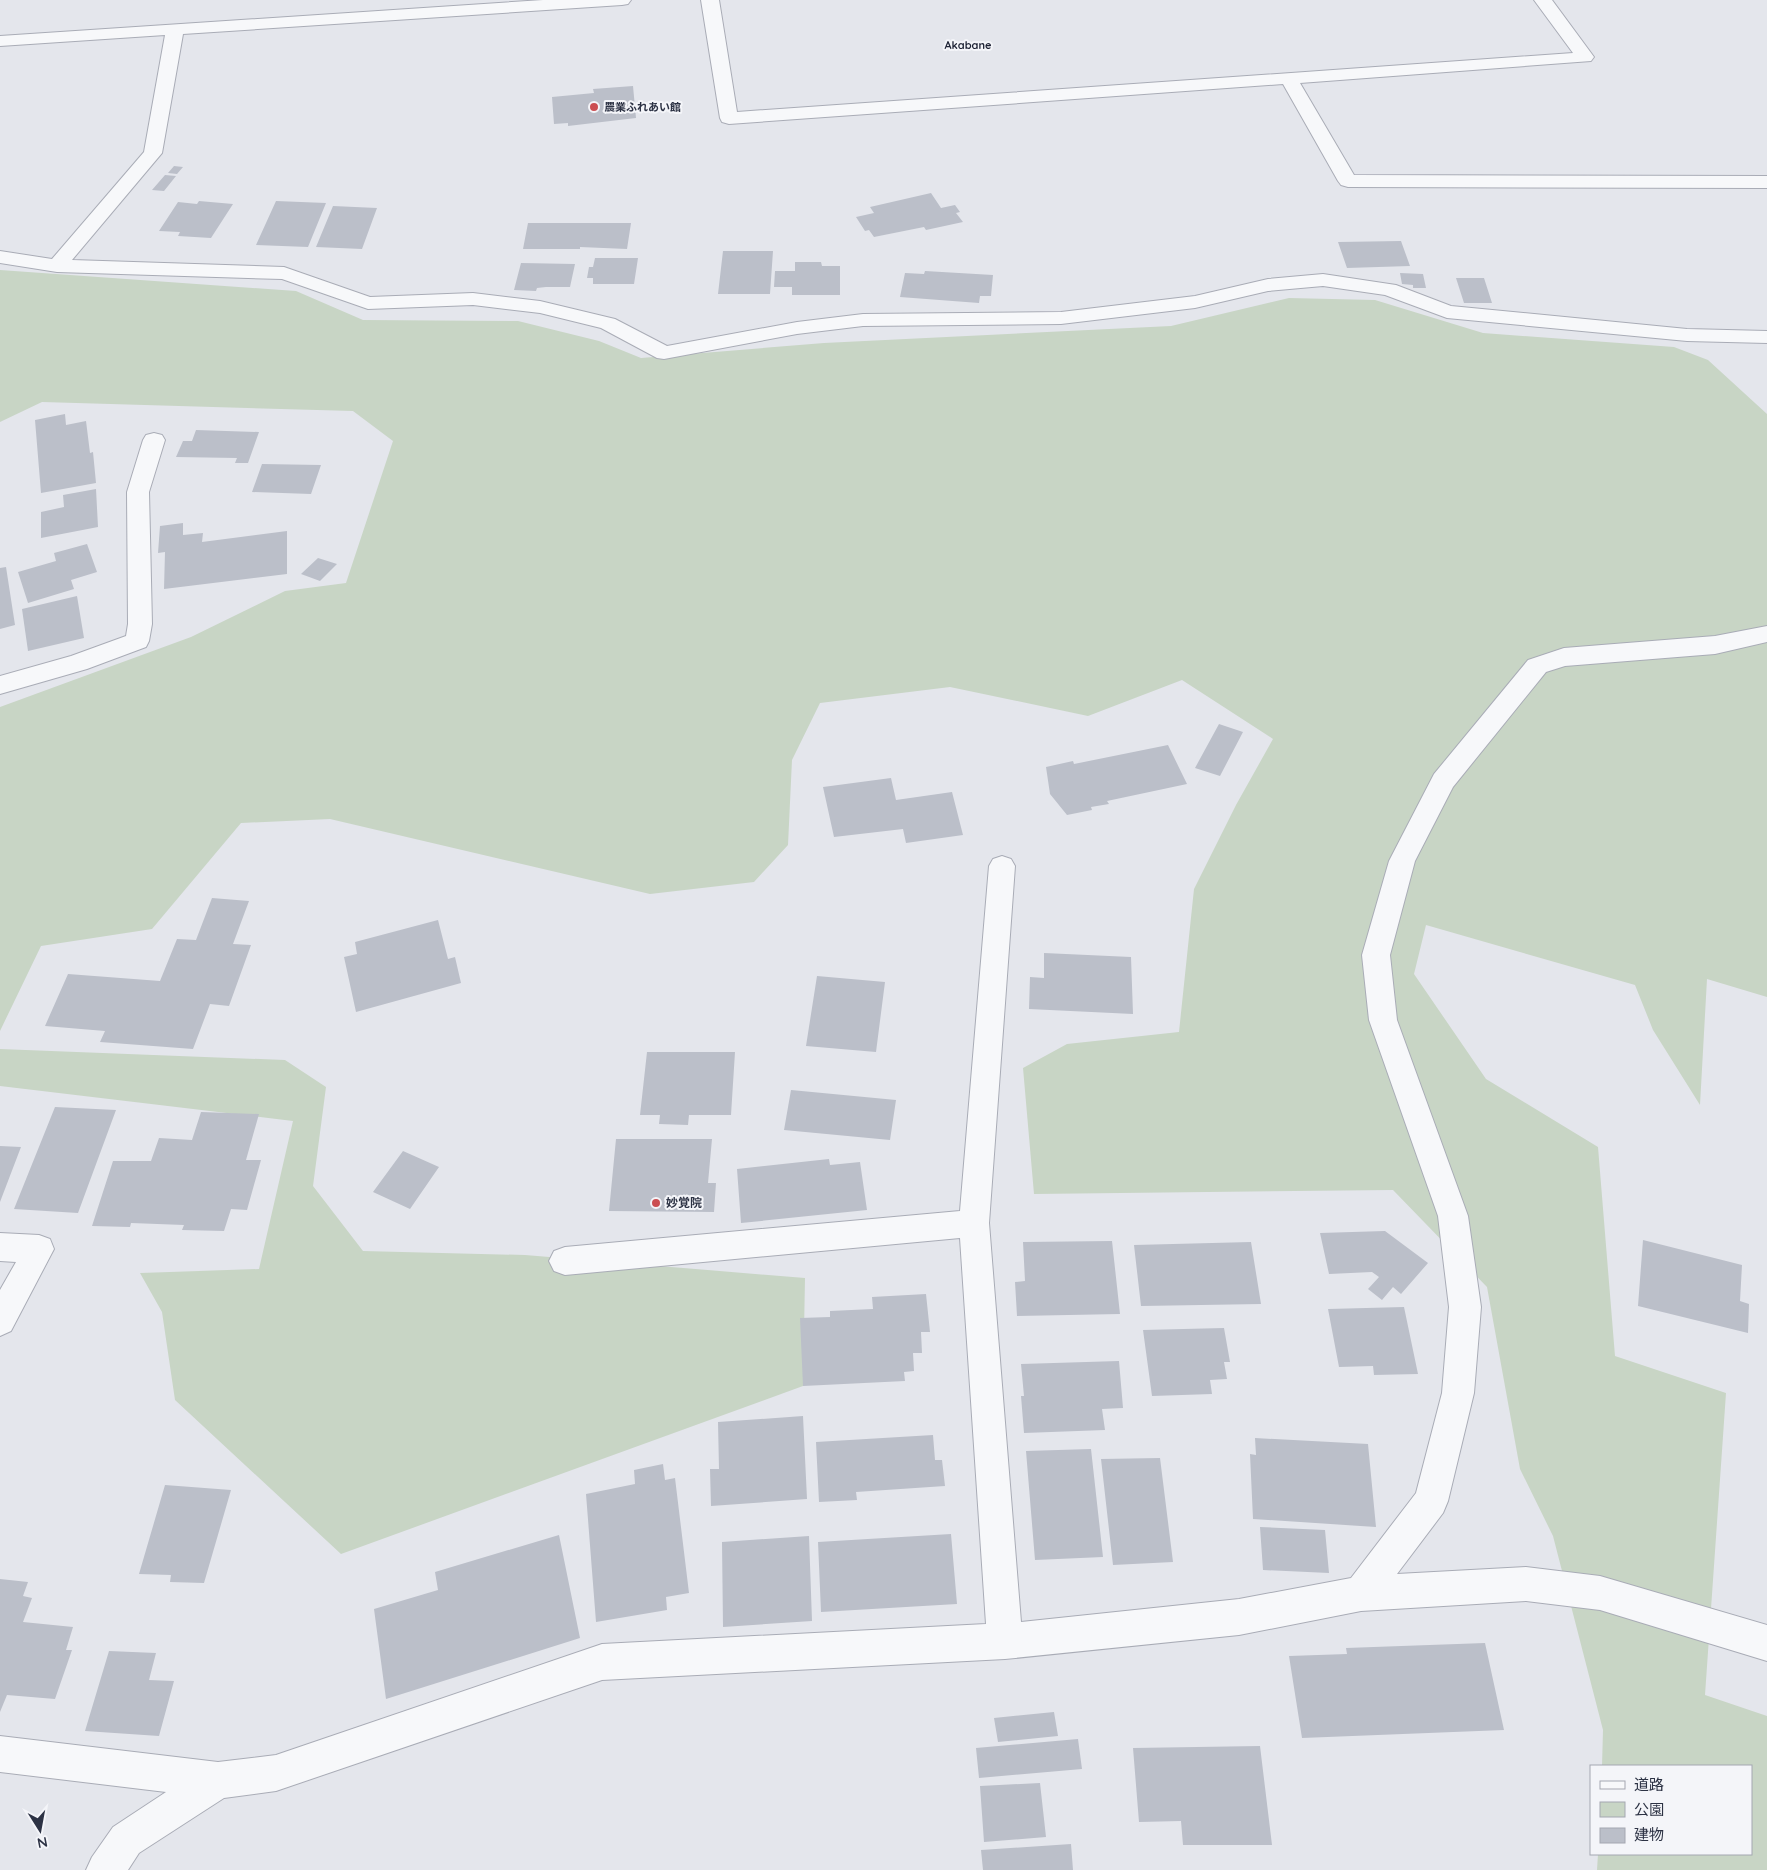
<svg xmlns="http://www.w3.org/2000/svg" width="1767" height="1870" font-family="Quicksand,'Noto Sans JP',sans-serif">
<rect width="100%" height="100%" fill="#e4e6ec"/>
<path fill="#c8d5c5" d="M 0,270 L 296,291 L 363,320 L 518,321 L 599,341 L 641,358 L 824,343 L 1171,326 L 1289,298 L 1375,300 L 1483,333 L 1674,347 L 1708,360 L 1767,414 L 1767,997 L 1707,979 L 1700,1105 L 1653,1030 L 1635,985 L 1426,925 L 1414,974 L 1486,1079 L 1598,1147 L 1615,1356 L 1726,1393 L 1705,1695 L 1767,1716 L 1767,1870 L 1597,1870 L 1598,1854 L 1751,1854 L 1751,1766 L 1602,1766 L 1603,1730 L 1553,1536 L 1520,1469 L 1487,1287 L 1393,1190 L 1034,1194 L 1023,1068 L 1067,1044 L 1179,1032 L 1194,889 L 1236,805 L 1273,739 L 1182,680 L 1088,716 L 950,687 L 820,703 L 792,760 L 788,845 L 754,882 L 650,894 L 330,819 L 241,823 L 152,929 L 41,946 L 0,1031 L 0,707 L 191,637 L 285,591 L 346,583 L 393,441 L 353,411 L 42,402 L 0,422 Z
M 0,1049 L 285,1060 L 326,1087 L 313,1186 L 363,1251 L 525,1255 L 805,1278 L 803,1386 L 341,1554 L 175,1400 L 162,1312 L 140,1273 L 259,1269 L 293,1121 L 0,1086 Z"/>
<path fill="#bbbfc9" d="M 633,86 L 636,118 L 568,126 L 568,123 L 554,124 L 552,97 L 594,93 L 593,89 Z
M 174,166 L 183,167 L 177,174 L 168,173 Z
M 165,175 L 176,176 L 164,191 L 152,190 Z
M 931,193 L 941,208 L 955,205 L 960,212 L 956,213 L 963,222 L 926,230 L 924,227 L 874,237 L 869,230 L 865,231 L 856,217 L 874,213 L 870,207 Z
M 199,201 L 233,204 L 211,238 L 178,236 L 180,232 L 159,231 L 178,202 L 197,204 Z
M 276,201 L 326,203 L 308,247 L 256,245 Z
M 333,206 L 377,208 L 362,249 L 316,247 Z
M 528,223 L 631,223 L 627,249 L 580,247 L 580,249 L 523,249 Z
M 1401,241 L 1410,266 L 1347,268 L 1338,242 Z
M 723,251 L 773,251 L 770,294 L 718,294 Z
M 595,258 L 638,258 L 634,284 L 593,284 L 593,278 L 587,278 L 589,267 L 593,267 Z
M 795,262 L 821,262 L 822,266 L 840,266 L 840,295 L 792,295 L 792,287 L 774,287 L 775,271 L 795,271 Z
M 521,263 L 575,264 L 570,287 L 546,287 L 537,288 L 536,291 L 514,290 Z
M 925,271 L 993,275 L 991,296 L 980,296 L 979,303 L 900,297 L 905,273 L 924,274 Z
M 1400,273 L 1423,274 L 1426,288 L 1413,288 L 1413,285 L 1402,284 Z
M 1456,278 L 1484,278 L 1492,303 L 1464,303 Z
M 65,414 L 66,425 L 86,421 L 90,453 L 93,452 L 96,483 L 41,493 L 35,420 Z
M 196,430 L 259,432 L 248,463 L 235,463 L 237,458 L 176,457 L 183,441 L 192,441 Z
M 262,464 L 321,465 L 311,494 L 252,492 Z
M 96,489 L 98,527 L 41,538 L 41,512 L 64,507 L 63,495 Z
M 183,523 L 183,535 L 203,533 L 202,542 L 287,531 L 287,574 L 164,589 L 165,552 L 158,553 L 160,526 Z
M 87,544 L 97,572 L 71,580 L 74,589 L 28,603 L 18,572 L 56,561 L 54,553 Z
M 318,558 L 337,564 L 320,581 L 301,574 Z
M 6,567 L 15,625 L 0,629 L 0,568 Z
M 77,596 L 84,638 L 28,651 L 22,609 Z
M 1219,724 L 1243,732 L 1220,776 L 1195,768 Z
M 1168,745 L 1187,784 L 1107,801 L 1109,804 L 1091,807 L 1092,810 L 1067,815 L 1050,794 L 1046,767 L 1073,761 L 1074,764 Z
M 891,778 L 896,800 L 952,792 L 963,835 L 906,843 L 903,829 L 834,837 L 823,787 Z
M 212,898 L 249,901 L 233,944 L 251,945 L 229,1006 L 210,1004 L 193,1049 L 100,1042 L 105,1031 L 45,1026 L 68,974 L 160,981 L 177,939 L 196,940 Z
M 438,920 L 448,959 L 455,957 L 461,983 L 356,1012 L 344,957 L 357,954 L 355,942 Z
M 1044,953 L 1131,957 L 1133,1014 L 1029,1009 L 1030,977 L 1044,978 Z
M 817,976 L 885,982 L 876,1052 L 806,1046 Z
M 647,1052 L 735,1052 L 731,1115 L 689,1115 L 688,1125 L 659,1124 L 660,1115 L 640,1115 Z
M 791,1090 L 896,1100 L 890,1140 L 784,1130 Z
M 55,1107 L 116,1110 L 78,1213 L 14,1209 Z
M 201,1112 L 259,1114 L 246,1160 L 261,1160 L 247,1210 L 231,1209 L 224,1231 L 182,1230 L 184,1225 L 131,1223 L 130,1227 L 92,1226 L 113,1161 L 151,1161 L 159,1138 L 192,1140 Z
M 616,1139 L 712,1139 L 708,1183 L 716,1183 L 714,1212 L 609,1211 Z
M 0,1146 L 21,1147 L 0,1202 Z
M 403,1151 L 439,1167 L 410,1209 L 373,1192 Z
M 829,1159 L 830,1165 L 860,1162 L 867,1210 L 741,1223 L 737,1169 Z
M 1385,1231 L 1428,1263 L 1401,1294 L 1393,1287 L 1382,1300 L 1368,1289 L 1379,1277 L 1372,1272 L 1329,1274 L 1320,1233 Z
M 1643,1240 L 1742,1265 L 1740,1301 L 1749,1304 L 1748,1333 L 1638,1306 Z
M 1112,1241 L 1120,1314 L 1017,1316 L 1015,1282 L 1025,1281 L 1023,1242 Z
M 1251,1242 L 1261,1304 L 1141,1306 L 1134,1245 Z
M 926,1294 L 930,1332 L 921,1332 L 922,1353 L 913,1353 L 914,1371 L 904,1372 L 905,1381 L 803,1386 L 800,1318 L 830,1317 L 830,1311 L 873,1309 L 872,1297 Z
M 1404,1307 L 1418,1374 L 1374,1375 L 1373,1366 L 1339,1367 L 1328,1309 Z
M 1224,1328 L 1230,1362 L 1224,1362 L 1227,1379 L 1210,1380 L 1212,1394 L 1152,1396 L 1143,1330 Z
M 1119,1361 L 1123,1408 L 1102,1409 L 1105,1430 L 1024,1433 L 1021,1396 L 1024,1396 L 1021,1364 Z
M 803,1416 L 807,1499 L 711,1506 L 710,1469 L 719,1469 L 718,1422 Z
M 933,1435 L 935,1460 L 942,1460 L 945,1486 L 856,1492 L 857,1500 L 819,1502 L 816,1442 Z
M 1255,1438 L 1368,1444 L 1376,1527 L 1253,1519 L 1250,1454 L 1256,1455 Z
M 1091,1449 L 1103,1557 L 1035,1560 L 1026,1451 Z
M 1160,1458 L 1173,1562 L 1113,1565 L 1101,1459 Z
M 663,1464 L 665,1480 L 675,1478 L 689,1593 L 666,1597 L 667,1610 L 596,1622 L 586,1494 L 635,1484 L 634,1470 Z
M 165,1485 L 231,1490 L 204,1583 L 170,1582 L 171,1575 L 139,1574 Z
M 1260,1527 L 1325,1530 L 1329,1573 L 1263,1570 Z
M 951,1534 L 957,1604 L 821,1612 L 818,1542 Z
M 559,1535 L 580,1638 L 386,1699 L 374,1609 L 438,1590 L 435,1572 Z
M 809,1536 L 812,1621 L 723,1627 L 722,1542 Z
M 0,1579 L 28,1582 L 23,1596 L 32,1598 L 23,1622 L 73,1627 L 66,1650 L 72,1650 L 55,1699 L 7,1695 L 0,1712 Z
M 1485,1643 L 1504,1730 L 1302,1738 L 1289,1656 L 1347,1654 L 1346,1648 Z
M 109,1651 L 156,1653 L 149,1680 L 174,1681 L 159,1736 L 85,1731 Z
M 1054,1712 L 1058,1736 L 998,1742 L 994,1718 Z
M 1078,1739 L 1082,1769 L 979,1778 L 976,1748 Z
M 1260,1746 L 1272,1845 L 1183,1845 L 1181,1821 L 1139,1822 L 1133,1748 Z
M 1040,1783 L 1046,1837 L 984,1842 L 980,1786 Z
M 1071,1844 L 1073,1870 L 983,1870 L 981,1850 Z"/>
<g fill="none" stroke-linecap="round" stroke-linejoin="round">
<g stroke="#a9acb6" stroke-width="2">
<path id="minor" d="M 543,0 L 631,0 L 628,4 L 622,5 L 183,34 L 162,153 L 72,260 L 284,267 L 370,297 L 473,293 L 540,301 L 615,319 L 667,346 L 797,322 L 863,314 L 1061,312 L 1195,296 L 1268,279 L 1323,274 L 1396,285 L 1451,306 L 1687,329 L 1767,331 L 1767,343 L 1687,341 L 1447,318 L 1385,295 L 1323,286 L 1268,291 L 1195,308 L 1061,324 L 863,326 L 797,334 L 664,359 L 657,358 L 601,328 L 540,313 L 473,305 L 368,309 L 282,279 L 57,272 L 0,263 L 0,251 L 52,259 L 144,152 L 165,35 L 0,46 L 0,36 Z
M 701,0 L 719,0 L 737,112 L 1573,53 L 1534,0 L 1552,0 L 1594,57 L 1591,61 L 1300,83 L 1354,175 L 1767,176 L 1767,188 L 1348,187 L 1341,185 L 1338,181 L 1283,84 L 729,124 L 722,122 L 720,118 Z
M 154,433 L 162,435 L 165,440 L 149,492 L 152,624 L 149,641 L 146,647 L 87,669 L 0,694 L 0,676 L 71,656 L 126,636 L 128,624 L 127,492 L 143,440 L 146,435 Z
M 1767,626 L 1767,642 L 1715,654 L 1565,666 L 1546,672 L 1453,787 L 1415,861 L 1390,955 L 1397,1020 L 1468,1216 L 1481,1307 L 1474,1393 L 1448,1501 L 1443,1513 L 1397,1574 L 1526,1567 L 1600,1576 L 1767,1625 L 1767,1661 L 1600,1610 L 1526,1601 L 1361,1611 L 1239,1635 L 1005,1659 L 602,1680 L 276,1791 L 224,1798 L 139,1853 L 128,1870 L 86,1870 L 92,1857 L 113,1827 L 166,1792 L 0,1772 L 0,1736 L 218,1762 L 276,1755 L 602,1644 L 986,1624 L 960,1238 L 565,1275 L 554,1271 L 549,1261 L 554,1251 L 565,1247 L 960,1211 L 989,866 L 993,859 L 1002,856 L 1011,859 L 1015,866 L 989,1223 L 1021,1622 L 1239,1599 L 1351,1578 L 1416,1493 L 1442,1393 L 1449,1307 L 1438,1216 L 1369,1020 L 1362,955 L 1389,861 L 1434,774 L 1528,660 L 1564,648 L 1715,636 Z
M 0,1233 L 39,1235 L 50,1239 L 54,1249 L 11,1331 L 0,1336 L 0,1290 L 16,1262 L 0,1261 Z"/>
</g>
<use href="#minor" fill="#f7f8fa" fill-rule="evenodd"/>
</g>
<g fill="#cb4e52" stroke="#f4f5f9" stroke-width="2">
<circle cx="594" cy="107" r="5"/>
<circle cx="656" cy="1203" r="5"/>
</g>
<g text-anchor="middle" stroke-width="4" stroke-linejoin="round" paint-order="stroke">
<g font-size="11" font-weight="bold" fill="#1e2335" stroke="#f4f5f9">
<text x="968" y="49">Akabane</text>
</g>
<g font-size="11" font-weight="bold" fill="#2c3244" stroke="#f4f5f9" text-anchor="start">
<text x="604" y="111">農業ふれあい館</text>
</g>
<g font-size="12" font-weight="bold" fill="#2c3244" stroke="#f4f5f9" text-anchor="start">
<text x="666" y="1207">妙覚院</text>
</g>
</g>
<rect x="1590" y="1765" width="162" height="90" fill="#f4f5f9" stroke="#a4a7b1"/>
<rect x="1600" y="1781" width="25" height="8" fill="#f7f8fa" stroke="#a4a7b1"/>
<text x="1634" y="1790" font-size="15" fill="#2c3244">道路</text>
<rect x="1600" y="1802" width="25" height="15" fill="#c8d5c5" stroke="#a4a7b1"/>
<text x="1634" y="1815" font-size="15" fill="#2c3244">公園</text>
<rect x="1600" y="1828" width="25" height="15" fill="#bbbfc9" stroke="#a4a7b1"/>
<text x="1634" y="1840" font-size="15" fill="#2c3244">建物</text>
<g transform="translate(40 1830) rotate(169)" stroke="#f4f5f9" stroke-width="4" paint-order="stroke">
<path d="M0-4L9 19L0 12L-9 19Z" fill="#2c3244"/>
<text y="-8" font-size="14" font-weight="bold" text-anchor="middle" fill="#2c3244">N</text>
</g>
</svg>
